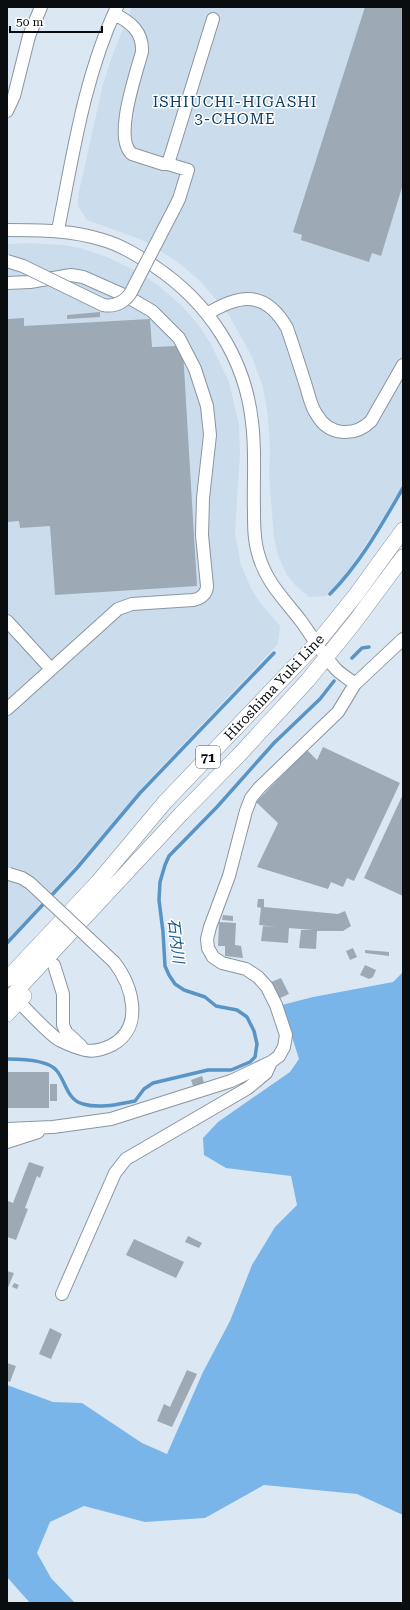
<svg xmlns="http://www.w3.org/2000/svg" width="410" height="1610" font-family="'Roboto Serif','Noto Sans JP',serif">
<rect width="100%" height="100%" fill="#dbe8f3"/>
<path fill="#cbdded" d="M 132,7 L 403,7 L 403,485 L 377,527 L 342,580 L 326,596 L 309,597 L 295,585 L 287,575 L 278,556 L 274,538 L 269,476 L 270,450 L 268,418 L 263,387 L 252,357 L 229,315 L 201,282 L 178,262 L 142,240 L 87,220 L 78,206 L 78,196 L 103,84 L 114,51 Z
M 30,243 L 64,245 L 81,248 L 107,257 L 138,272 L 160,287 L 181,305 L 198,324 L 211,344 L 229,382 L 239,424 L 240,453 L 235,533 L 241,565 L 252,590 L 259,601 L 280,626 L 278,644 L 144,785 L 76,865 L 7,940 L 7,244 Z"/>
<path fill="#79b5e9" d="M 403,972 L 403,1515 L 357,1494 L 264,1485 L 205,1518 L 145,1522 L 84,1506 L 50,1522 L 37,1553 L 51,1578 L 75,1603 L 30,1603 L 7,1577 L 7,1385 L 53,1402 L 82,1403 L 142,1443 L 167,1454 L 203,1372 L 230,1321 L 252,1265 L 275,1227 L 297,1205 L 291,1176 L 226,1168 L 204,1155 L 203,1138 L 218,1122 L 290,1072 L 299,1059 L 282,1005 L 313,997 L 393,982 Z"/>
<g fill="none" stroke-linecap="round" stroke-linejoin="round">
<path stroke="#5994c6" stroke-width="3.5" d="M 330,594 C 360,564 382,524 403,488
M 352,658 L 362,648 L 369,647
M 7,943 L 77,868 L 140,793 L 274,653
M 7,1059 C 20,1059 49,1060 57,1071 C 66,1082 67,1100 83,1104 C 100,1109 119,1104 135,1101 L 144,1089 L 153,1083 L 208,1070 L 231,1070 L 250,1062 L 255,1057 L 257,1044 L 254,1031 L 247,1017 L 237,1010 L 216,1006 L 205,997 L 184,990 L 175,984 L 169,975 L 165,966 L 163,932 L 159,900 L 160,882 L 165,865 L 169,856 L 217,807 L 274,743 L 320,699 L 334,681"/>
</g>
<path fill="#9da9b4" d="M 365,7 L 403,7 L 403,184 L 381,256 L 372,253 L 369,262 L 301,240 L 302,235 L 293,232 Z
M 100,312 L 100,317 L 67,319 L 67,315 Z
M 24,318 L 24,326 L 150,319 L 152,347 L 177,346 L 183,351 L 197,586 L 55,595 L 50,526 L 20,528 L 19,521 L 7,522 L 8,319 Z
M 323,747 L 400,783 L 354,881 L 347,878 L 343,887 L 331,882 L 328,889 L 257,867 L 278,823 L 256,802 L 307,750 L 317,760 Z
M 403,794 L 403,896 L 364,878 Z
M 258,899 L 264,899 L 264,907 L 338,914 L 345,911 L 351,926 L 343,931 L 317,931 L 316,949 L 299,948 L 301,930 L 313,930 L 289,928 L 288,943 L 261,941 L 263,926 L 277,927 L 259,925 L 261,908 L 257,907 Z
M 223,915 L 233,916 L 233,921 L 222,920 Z
M 219,922 L 236,923 L 235,945 L 241,946 L 243,958 L 225,956 L 225,946 L 218,946 Z
M 353,948 L 357,957 L 350,960 L 346,951 Z
M 365,950 L 389,952 L 389,956 L 365,953 Z
M 365,965 L 376,970 L 373,977 L 369,979 L 360,975 Z
M 281,978 L 289,994 L 278,999 L 271,982 Z
M 7,1072 L 49,1072 L 49,1108 L 7,1108 Z
M 202,1076 L 205,1086 L 194,1089 L 191,1080 Z
M 50,1084 L 57,1084 L 57,1101 L 50,1101 Z
M 29,1162 L 44,1167 L 40,1178 L 37,1176 L 25,1208 L 28,1209 L 16,1240 L 7,1237 L 7,1202 L 8,1201 L 13,1203 L 25,1172 L 30,1174 L 25,1172 Z
M 188,1236 L 202,1243 L 199,1248 L 185,1242 Z
M 134,1239 L 184,1262 L 176,1278 L 126,1255 Z
M 7,1271 L 14,1273 L 7,1290 Z
M 14,1283 L 19,1285 L 17,1289 L 12,1287 Z
M 50,1328 L 62,1334 L 51,1359 L 39,1354 Z
M 7,1363 L 16,1366 L 10,1382 L 7,1381 Z
M 187,1370 L 197,1374 L 172,1427 L 157,1421 L 164,1404 L 170,1407 Z"/>
<g fill="none" stroke-linecap="round" stroke-linejoin="round">
<g stroke="#8a959f" stroke-width="14">
<path id="minor" d="M 114,14 C 131,22 143,32 142,52 C 136,74 113,139 132,154 L 163,164 L 168,164
M 7,111 L 14,96 L 29,36 L 41,7
M 174,209 L 179,199 L 188,170 L 168,164 L 213,19
M 7,230 C 40,230 71,230 103,240 C 121,245 138,256 154,266 C 208,302 245,357 252,422 C 256,451 253,482 254,512 C 254,526 254,540 258,553 C 265,581 284,599 301,621 C 311,635 323,655 335,668 C 340,674 348,678 355,684
M 58,230 C 73,155 84,77 117,7
M 7,283 L 30,282 L 71,275 L 83,277 L 126,296 L 152,311 L 179,338 L 195,369 L 207,406 L 210,435 L 203,498 L 202,535 L 207,586 C 207,594 200,599 193,600 L 132,604 L 118,609 L 7,709
M 207,314 C 241,293 266,291 287,328 C 294,348 300,367 306,386 C 309,396 311,407 317,415 C 329,436 355,437 371,421 L 403,365
M 7,621 L 51,669
M 54,965 L 63,994 L 63,1025 L 66,1032 L 81,1046
M 19,1002 C 28,1011 50,1035 59,1040 C 67,1044 77,1048 85,1050 C 94,1052 104,1049 112,1045 C 145,1027 132,985 114,962
M 7,1129 L 53,1127 L 111,1119 L 231,1081 L 271,1062 L 279,1056 L 284,1047 L 286,1035 L 276,1005 L 267,987 L 258,977 L 246,969 L 222,963 L 213,957 L 208,948 L 207,939 L 210,927 L 229,876 L 246,811 L 251,798 L 259,788 L 338,712 L 355,684 L 403,639
M 7,1142 L 38,1132
M 62,1294 L 115,1173 L 126,1159 L 248,1088 L 266,1073 L 271,1062"/>
</g>
<g stroke="#8a959f" stroke-width="16">
<path id="major" d="M 7,979 L 98,882 L 165,802 L 317,643 L 355,596 L 403,530
M 7,1001 L 181,814 L 239,755 L 308,680 L 354,623 L 403,557
M 7,1014 L 24,996"/>
</g>
<use href="#minor" stroke="#fff" stroke-width="12"/>
<use href="#major" stroke="#fff" stroke-width="15"/>
<g stroke="#8a959f" stroke-width="14" stroke-linecap="butt">
<path id="minor-bridge" d="M 7,261 L 23,266 L 103,305 C 114,307 123,303 130,294 L 174,209
M 9,874 L 22,878 L 30,883 L 114,962"/>
</g>
<use href="#minor-bridge" stroke="#fff" stroke-width="12"/>
</g>
<g text-anchor="middle" stroke-width="3" stroke-linejoin="round" paint-order="stroke">
<rect fill="#fff" stroke="#535658" stroke-width="1" x="196" y="746" width="24" height="22" rx="3"/>
<g font-size="13" font-weight="bold" fill="#090d10">
<text x="208" y="762">71</text>
</g>
<g font-size="14" fill="#090d10" stroke="#fff">
<text transform="translate(274 687) rotate(-47)" y="5">Hiroshima Yuki Line</text>
</g>
<g font-size="15" letter-spacing="1" fill="#0c3d61" stroke="#fff">
<text x="235" y="107">ISHIUCHI-HIGASHI<tspan x="235" dy="17">3-CHOME</tspan></text>
</g>
<g font-size="15" font-style="italic" fill="#195b8b" stroke="#fff">
<text transform="translate(176 941) rotate(83)" y="5">石内川</text>
</g>
</g>
<rect width="410" height="1610" fill="none" stroke="#090d10" stroke-width="16"/>
<path d="M10 26v6h92v-6" fill="none" stroke="#090d10" stroke-width="2"/>
<text x="16" y="26" font-size="12" fill="#090d10" stroke="#ffffff" stroke-width="3" paint-order="stroke">50 m</text>
</svg>
